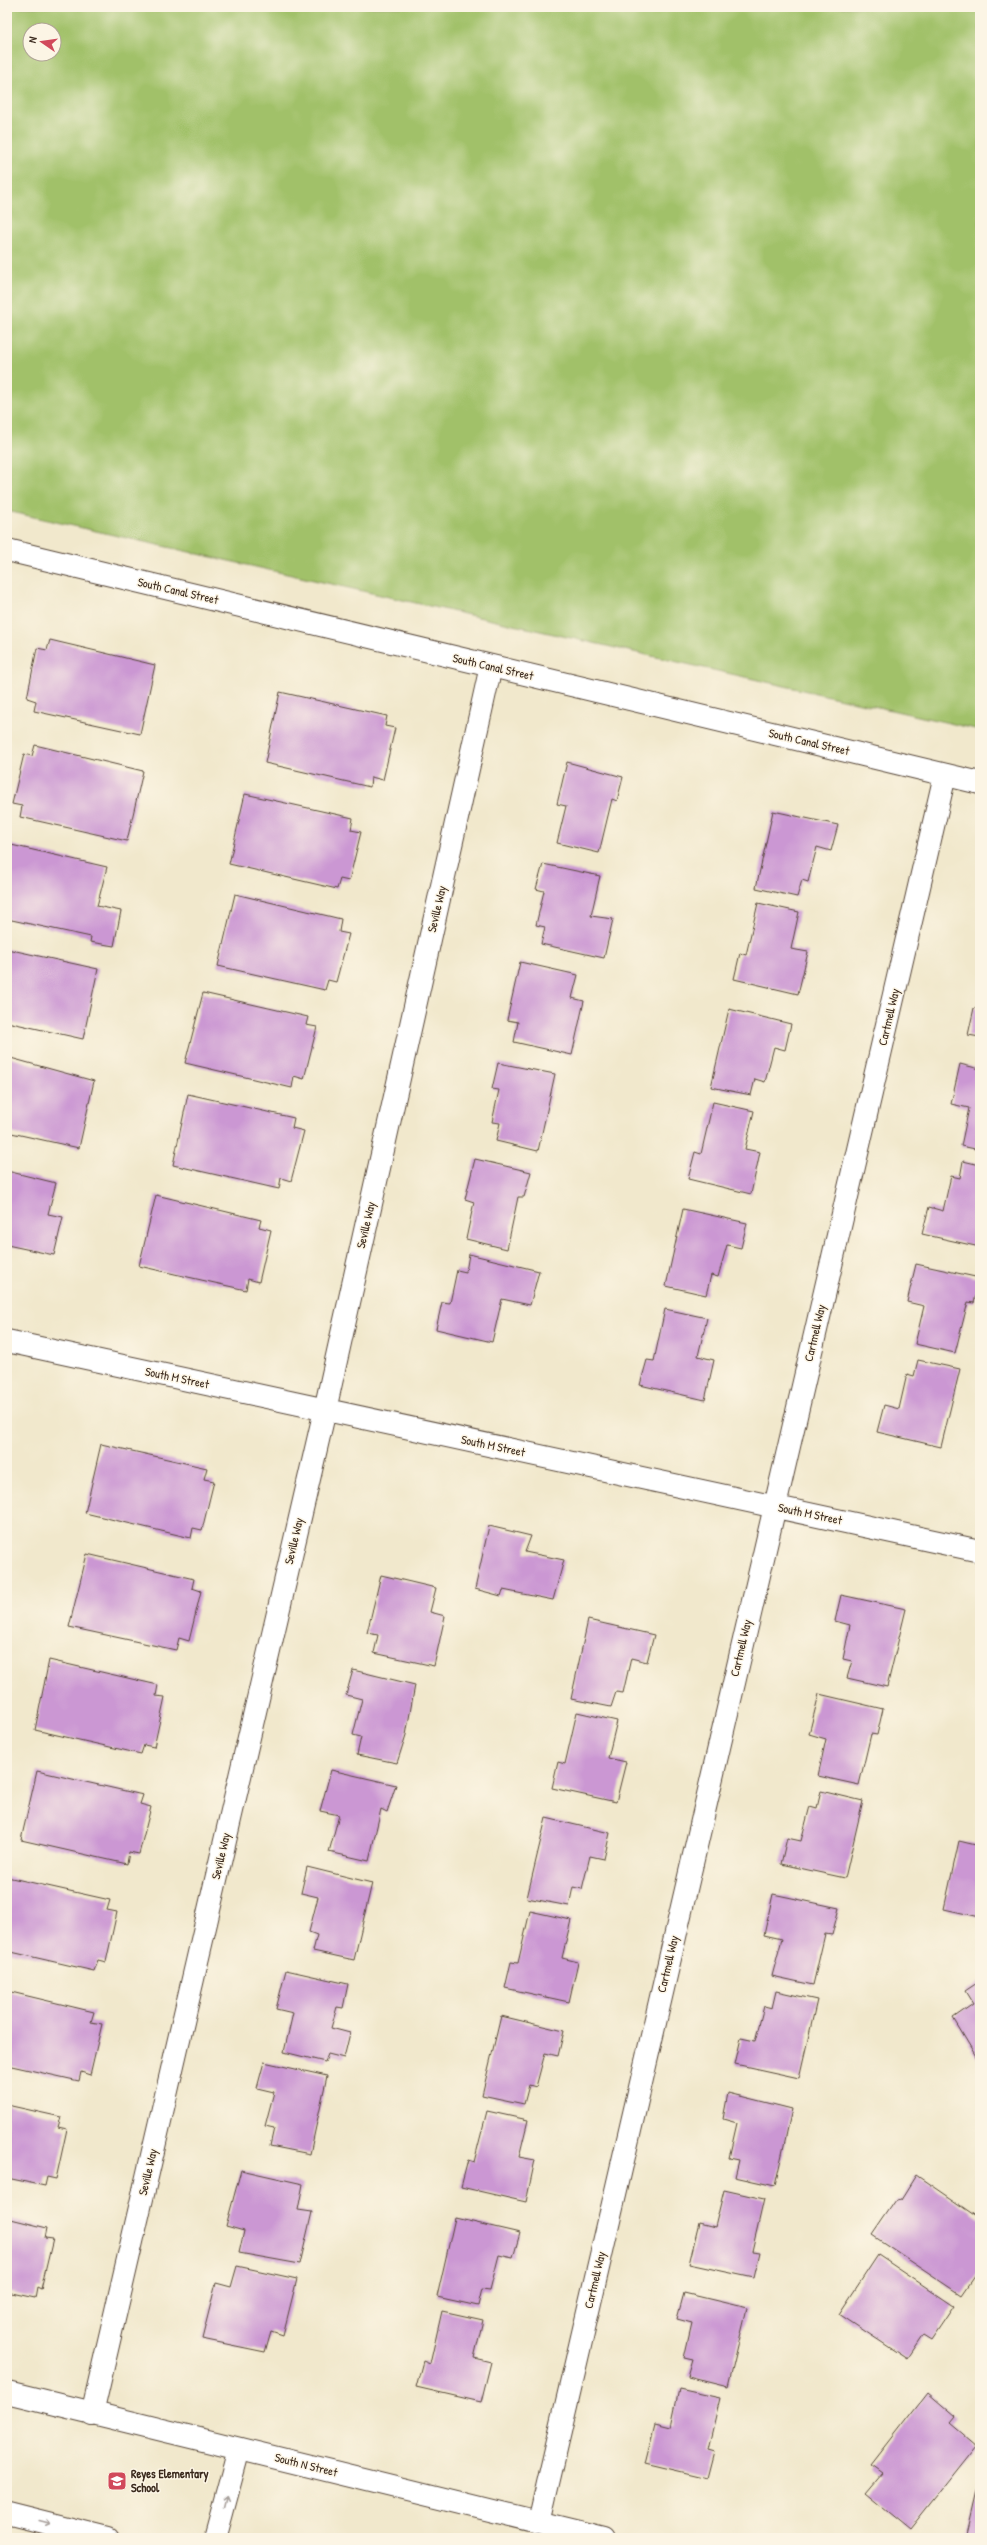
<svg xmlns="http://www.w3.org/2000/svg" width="987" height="2545" font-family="'Patrick Hand',sans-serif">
<rect width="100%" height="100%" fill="#fcf5e5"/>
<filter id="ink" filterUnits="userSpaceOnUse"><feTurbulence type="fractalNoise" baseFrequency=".025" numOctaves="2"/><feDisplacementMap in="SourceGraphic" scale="8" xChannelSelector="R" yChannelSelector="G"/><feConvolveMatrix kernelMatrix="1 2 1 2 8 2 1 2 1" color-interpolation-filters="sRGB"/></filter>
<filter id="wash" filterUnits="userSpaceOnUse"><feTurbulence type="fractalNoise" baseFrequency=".012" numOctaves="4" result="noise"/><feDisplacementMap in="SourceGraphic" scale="16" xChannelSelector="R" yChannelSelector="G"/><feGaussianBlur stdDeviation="0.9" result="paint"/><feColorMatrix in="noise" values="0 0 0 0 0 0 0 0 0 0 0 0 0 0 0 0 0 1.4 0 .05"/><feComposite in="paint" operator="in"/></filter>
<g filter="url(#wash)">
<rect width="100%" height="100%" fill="#f1e8cc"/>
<path fill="#a1c169" stroke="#6e7644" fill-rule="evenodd" d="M 7,7 L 980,7 L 980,730 L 7,511 ZM 30,30 L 54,30 L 54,54 L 30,54 Z"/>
<g id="blocks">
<path fill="#cb97d3" d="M 50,640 L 155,665 L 140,734 L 34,711 L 36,701 L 27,698 L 37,648 L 47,650 Z
M 280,692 L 387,716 L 385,726 L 395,728 L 383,780 L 371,777 L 370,787 L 265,763 Z
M 35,745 L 143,771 L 127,841 L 20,817 L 22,806 L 12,804 L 24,754 L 32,756 Z
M 567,762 L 623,777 L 617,801 L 612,799 L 599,853 L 557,843 L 566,806 L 557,804 Z
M 245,794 L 353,818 L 351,830 L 361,832 L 349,881 L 340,879 L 337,889 L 229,864 Z
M 773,811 L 838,825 L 831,851 L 817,847 L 808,882 L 802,880 L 797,897 L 756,888 Z
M 7,844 L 107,867 L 97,906 L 121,911 L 114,946 L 90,942 L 91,937 L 7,919 Z
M 543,864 L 600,876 L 591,916 L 613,919 L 604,958 L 541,944 L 545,927 L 536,925 L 544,891 L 536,889 Z
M 235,894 L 341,919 L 339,932 L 349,934 L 336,982 L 328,980 L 325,990 L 218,966 Z
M 758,903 L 799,912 L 791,949 L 808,952 L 798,994 L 734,979 L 740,953 L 746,955 Z
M 7,949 L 98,969 L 83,1039 L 7,1022 Z
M 520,962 L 578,975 L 572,998 L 584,1001 L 572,1055 L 514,1042 L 518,1022 L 507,1020 Z
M 203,993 L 308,1017 L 306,1025 L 317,1027 L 304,1079 L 294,1076 L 292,1088 L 185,1063 Z
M 974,1008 L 980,1009 L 980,1037 L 968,1035 Z
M 729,1009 L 791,1024 L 785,1050 L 774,1047 L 765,1082 L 755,1079 L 751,1095 L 711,1087 Z
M 7,1057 L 94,1081 L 79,1148 L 7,1132 Z
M 498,1063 L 555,1074 L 538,1151 L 496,1141 L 500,1123 L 492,1122 L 499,1090 L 492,1089 Z
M 960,1064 L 980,1069 L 980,1150 L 961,1146 L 969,1108 L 951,1104 Z
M 188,1094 L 294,1118 L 292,1128 L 304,1131 L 291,1181 L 281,1178 L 279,1189 L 173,1165 Z
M 713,1102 L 754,1111 L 745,1149 L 760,1152 L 751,1194 L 688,1179 L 695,1152 L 701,1154 Z
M 475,1159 L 531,1172 L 524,1197 L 518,1197 L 507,1249 L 466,1239 L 474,1202 L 465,1199 Z
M 963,1161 L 980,1165 L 980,1247 L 922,1234 L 929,1207 L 943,1211 L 951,1176 L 960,1178 Z
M 7,1171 L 56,1183 L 48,1214 L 63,1217 L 54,1255 L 7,1245 Z
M 156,1195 L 261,1220 L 259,1227 L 271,1230 L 259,1282 L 248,1279 L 246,1290 L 139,1266 Z
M 683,1209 L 747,1223 L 741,1248 L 727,1245 L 718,1277 L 711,1275 L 706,1295 L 666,1286 Z
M 469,1254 L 539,1271 L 530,1305 L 502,1299 L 492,1342 L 436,1329 L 442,1302 L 450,1303 L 457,1270 L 466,1272 Z
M 916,1264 L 980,1278 L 974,1303 L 968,1302 L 955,1353 L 915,1344 L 924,1306 L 907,1302 Z
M 665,1309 L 707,1318 L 698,1356 L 714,1360 L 705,1400 L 640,1385 L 647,1360 L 654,1361 Z
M 918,1360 L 960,1369 L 941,1447 L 877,1432 L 884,1405 L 899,1409 L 907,1374 L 914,1376 Z
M 101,1444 L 207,1468 L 204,1479 L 214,1481 L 202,1530 L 193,1528 L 191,1538 L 85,1513 Z
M 489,1526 L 531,1536 L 525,1552 L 564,1560 L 553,1600 L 503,1590 L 501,1596 L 475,1589 Z
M 87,1554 L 194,1579 L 192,1588 L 201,1591 L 189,1641 L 179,1638 L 176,1650 L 69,1627 Z
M 381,1575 L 436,1588 L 430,1612 L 445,1616 L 434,1666 L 374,1653 L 378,1635 L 367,1633 Z
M 841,1595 L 906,1609 L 887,1687 L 847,1678 L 852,1661 L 843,1659 L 850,1625 L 835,1621 Z
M 588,1620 L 654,1635 L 647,1662 L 631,1658 L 623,1693 L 616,1692 L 611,1707 L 571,1699 Z
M 49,1660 L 158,1685 L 156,1696 L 165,1697 L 154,1747 L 144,1745 L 141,1754 L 35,1730 Z
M 353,1670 L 415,1685 L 406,1735 L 397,1763 L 357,1755 L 361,1737 L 353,1735 L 362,1699 L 346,1695 Z
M 819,1694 L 883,1709 L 877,1735 L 871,1734 L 859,1785 L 818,1776 L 826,1739 L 809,1734 Z
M 577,1712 L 617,1721 L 608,1758 L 626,1762 L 616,1802 L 552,1788 L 558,1762 L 565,1764 Z
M 331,1770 L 396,1785 L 387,1812 L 381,1809 L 369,1861 L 329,1852 L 339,1815 L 320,1811 Z
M 37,1771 L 143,1795 L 140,1804 L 151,1807 L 139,1854 L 129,1852 L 127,1864 L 21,1840 Z
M 821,1791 L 863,1801 L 845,1878 L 781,1864 L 787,1838 L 801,1841 L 810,1806 L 817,1808 Z
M 546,1818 L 610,1833 L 604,1859 L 590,1856 L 582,1889 L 573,1887 L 569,1906 L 527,1898 Z
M 959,1841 L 980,1846 L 980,1917 L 944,1909 Z
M 307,1867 L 372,1883 L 354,1960 L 313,1951 L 317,1935 L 309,1932 L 318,1897 L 301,1893 Z
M 7,1877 L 110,1900 L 107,1910 L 117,1912 L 106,1962 L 98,1960 L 94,1971 L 7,1951 Z
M 773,1894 L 839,1908 L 832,1935 L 825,1934 L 813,1985 L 772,1976 L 782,1939 L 764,1935 Z
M 530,1911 L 571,1920 L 562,1958 L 578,1962 L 569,2002 L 505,1988 L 511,1962 L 518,1963 Z
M 286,1970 L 348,1984 L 343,2008 L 337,2007 L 331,2028 L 350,2033 L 344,2058 L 328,2054 L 325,2062 L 284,2052 L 293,2013 L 276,2009 Z
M 980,1981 L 980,2063 L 953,2018 L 973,2004 L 965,1991 Z
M 7,1991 L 94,2012 L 91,2022 L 102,2024 L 90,2075 L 81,2072 L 79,2081 L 7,2065 Z
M 776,1991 L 817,2000 L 799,2078 L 735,2064 L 741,2038 L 755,2041 L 764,2006 L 772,2008 Z
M 501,2016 L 564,2031 L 558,2056 L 545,2053 L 536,2087 L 529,2085 L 524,2104 L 482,2095 Z
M 264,2062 L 327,2076 L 310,2154 L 270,2146 L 274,2128 L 265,2126 L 274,2092 L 257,2088 Z
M 728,2093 L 792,2109 L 775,2186 L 735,2177 L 739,2160 L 729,2158 L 737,2123 L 723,2119 Z
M 7,2105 L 61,2117 L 58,2127 L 67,2129 L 56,2179 L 47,2177 L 45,2186 L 7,2178 Z
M 487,2111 L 528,2120 L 519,2157 L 535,2160 L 526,2202 L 461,2187 L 468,2160 L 474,2162 Z
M 241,2170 L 303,2184 L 298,2210 L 312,2212 L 300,2264 L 239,2253 L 244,2231 L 226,2226 Z
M 916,2175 L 980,2219 L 980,2269 L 962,2295 L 872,2235 L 896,2200 L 901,2199 Z
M 724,2190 L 764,2199 L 752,2251 L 760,2252 L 754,2278 L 689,2264 L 699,2223 L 715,2227 Z
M 7,2218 L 47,2228 L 45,2238 L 53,2239 L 41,2289 L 37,2287 L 35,2298 L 7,2292 Z
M 455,2218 L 520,2233 L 513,2258 L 499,2255 L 490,2290 L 482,2289 L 478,2306 L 437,2297 Z
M 878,2255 L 954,2306 L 931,2340 L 923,2335 L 907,2359 L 839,2314 Z
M 237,2266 L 297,2279 L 283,2335 L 271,2331 L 265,2352 L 202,2339 L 216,2283 L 231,2287 Z
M 684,2293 L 747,2308 L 728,2387 L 688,2377 L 693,2360 L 684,2358 L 692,2323 L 677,2319 Z
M 442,2311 L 483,2320 L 474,2358 L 491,2362 L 481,2402 L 416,2387 L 423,2361 L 430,2364 Z
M 679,2389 L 720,2398 L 708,2449 L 715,2451 L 708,2478 L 645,2463 L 655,2423 L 671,2427 Z
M 928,2393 L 956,2417 L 951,2423 L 977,2445 L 910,2529 L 866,2493 L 882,2474 L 871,2466 Z
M 979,2482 L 980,2538 L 966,2538 Z"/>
</g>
</g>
<g filter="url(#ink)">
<use href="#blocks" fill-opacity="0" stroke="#564638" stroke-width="1"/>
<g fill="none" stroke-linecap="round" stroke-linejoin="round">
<g stroke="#564638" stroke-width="24">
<path id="service" d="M 7,2513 L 107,2538
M 215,2538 L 239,2449"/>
</g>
<g stroke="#564638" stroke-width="24">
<path id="minor" d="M 7,550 L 980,783
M 7,1341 L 980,1551
M 7,2392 L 604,2538
M 92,2414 L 325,1410 L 491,666
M 539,2522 L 945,775"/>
</g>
<use href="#service" stroke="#fff" stroke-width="22"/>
<use href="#minor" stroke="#fff" stroke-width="22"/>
</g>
<defs><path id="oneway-shaft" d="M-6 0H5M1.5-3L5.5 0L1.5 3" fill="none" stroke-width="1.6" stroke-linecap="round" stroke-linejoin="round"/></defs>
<g stroke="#a79f9a">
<use href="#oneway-shaft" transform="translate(226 2501) rotate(-76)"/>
<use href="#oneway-shaft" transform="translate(45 2522) rotate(14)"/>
</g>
</g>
<defs>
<g id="school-square" transform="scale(1)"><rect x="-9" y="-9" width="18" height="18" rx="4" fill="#d1495b" stroke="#fcf5e5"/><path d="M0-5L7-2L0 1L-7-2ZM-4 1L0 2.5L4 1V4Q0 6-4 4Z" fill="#fff"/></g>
</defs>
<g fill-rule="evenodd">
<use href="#school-square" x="117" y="2481"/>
</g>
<g text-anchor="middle" stroke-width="3" stroke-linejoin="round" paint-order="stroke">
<g font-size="12" fill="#3b2a1e" stroke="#fcf5e5">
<text transform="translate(178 591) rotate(13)" y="4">South Canal Street</text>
<text transform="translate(493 667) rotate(13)" y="4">South Canal Street</text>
<text transform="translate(809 742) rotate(13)" y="4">South Canal Street</text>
<text transform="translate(437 909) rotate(-77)" y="4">Seville Way</text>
<text transform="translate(889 1017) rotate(-77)" y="4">Cartmell Way</text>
<text transform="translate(366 1225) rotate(-77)" y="4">Seville Way</text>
<text transform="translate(815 1333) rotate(-77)" y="4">Cartmell Way</text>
<text transform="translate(177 1378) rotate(12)" y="4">South M Street</text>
<text transform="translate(493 1446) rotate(12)" y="4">South M Street</text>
<text transform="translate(810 1514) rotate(12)" y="4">South M Street</text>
<text transform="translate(294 1541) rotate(-77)" y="4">Seville Way</text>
<text transform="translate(741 1648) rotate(-77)" y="4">Cartmell Way</text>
<text transform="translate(221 1856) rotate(-77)" y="4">Seville Way</text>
<text transform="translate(668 1964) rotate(-77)" y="4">Cartmell Way</text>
<text transform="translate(148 2172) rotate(-77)" y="4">Seville Way</text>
<text transform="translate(595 2280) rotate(-77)" y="4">Cartmell Way</text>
<text transform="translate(306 2465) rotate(14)" y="4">South N Street</text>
</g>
<g font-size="12" font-weight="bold" fill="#3b2a1e" stroke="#fcf5e5" text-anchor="start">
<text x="131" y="2478">Reyes Elementary<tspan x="131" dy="14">School</tspan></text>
</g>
</g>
<rect width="987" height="2545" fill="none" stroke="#fcf5e5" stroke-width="24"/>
<g transform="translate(42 42) rotate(283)"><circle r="19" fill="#fcf5e5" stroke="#afa495"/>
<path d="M0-3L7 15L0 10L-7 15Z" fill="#d1495b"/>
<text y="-6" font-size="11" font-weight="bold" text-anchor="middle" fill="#3b2a1e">N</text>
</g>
</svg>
